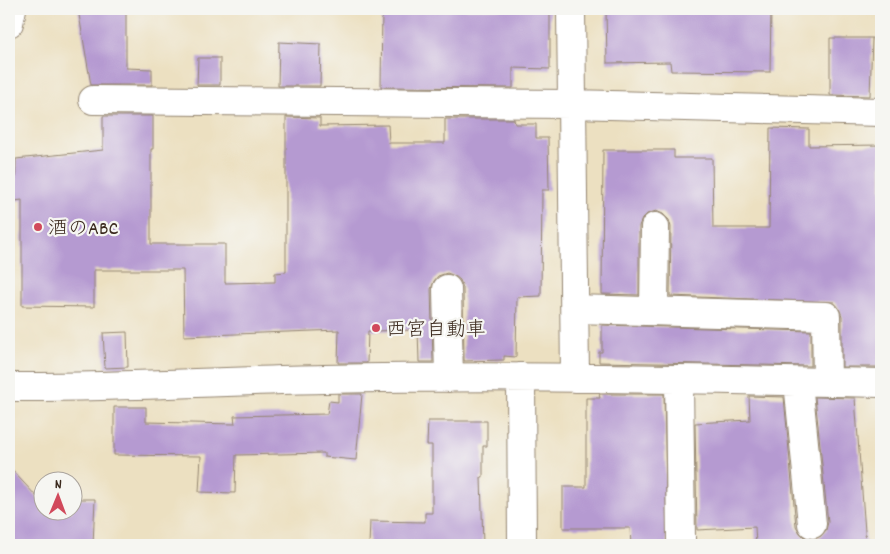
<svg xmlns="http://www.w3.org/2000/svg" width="890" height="554" font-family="Dekko,'Klee One',sans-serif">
<rect width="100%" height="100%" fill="#f6f6f2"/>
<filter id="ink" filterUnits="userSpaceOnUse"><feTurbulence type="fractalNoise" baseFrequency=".02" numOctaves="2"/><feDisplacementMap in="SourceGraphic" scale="10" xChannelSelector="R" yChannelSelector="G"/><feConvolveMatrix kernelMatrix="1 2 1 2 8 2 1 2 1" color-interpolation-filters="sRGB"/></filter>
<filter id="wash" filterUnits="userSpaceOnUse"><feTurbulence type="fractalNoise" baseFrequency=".0096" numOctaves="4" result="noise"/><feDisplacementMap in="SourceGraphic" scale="20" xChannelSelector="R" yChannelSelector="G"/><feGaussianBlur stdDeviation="1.12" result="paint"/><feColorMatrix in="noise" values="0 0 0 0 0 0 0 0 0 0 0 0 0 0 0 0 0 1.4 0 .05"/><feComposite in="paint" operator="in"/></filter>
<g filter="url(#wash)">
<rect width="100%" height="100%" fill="#ece0c1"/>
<g id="blocks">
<path fill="#b59ad1" d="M 78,9 L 126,9 L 126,68 L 152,69 L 152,85 L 91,85 Z
M 382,9 L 550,9 L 550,69 L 513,68 L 513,88 L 381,87 Z
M 606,9 L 771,9 L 770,72 L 671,71 L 670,62 L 607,63 Z
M 830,38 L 872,38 L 870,96 L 830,95 Z
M 279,42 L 321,44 L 320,86 L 278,86 Z
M 198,58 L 220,58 L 220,85 L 197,85 Z
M 103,116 L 153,116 L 153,149 L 151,149 L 151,244 L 225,244 L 225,283 L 275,282 L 275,273 L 286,272 L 286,117 L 320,118 L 320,126 L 388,125 L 389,143 L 445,143 L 445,119 L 514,119 L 515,124 L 536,124 L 536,138 L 548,138 L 549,190 L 542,190 L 541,296 L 517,297 L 516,357 L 504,356 L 504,360 L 464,361 L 463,288 L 460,280 L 455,276 L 447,273 L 438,276 L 434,281 L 431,289 L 433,362 L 419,362 L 418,330 L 368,331 L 367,363 L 338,363 L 339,330 L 184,336 L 183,270 L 94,270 L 94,307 L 22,306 L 22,200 L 15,201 L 16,159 L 103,150 Z
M 770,128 L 809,129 L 809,146 L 881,145 L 881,367 L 842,367 L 842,316 L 839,308 L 834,302 L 670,296 L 671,227 L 669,220 L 663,214 L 656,211 L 647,214 L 642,219 L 639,226 L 639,295 L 602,294 L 603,150 L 674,150 L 674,158 L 712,158 L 713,228 L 769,228 Z
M 602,325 L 811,331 L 811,366 L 599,362 L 599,352 L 602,352 Z
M 127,332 L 128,367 L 105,368 L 103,333 Z
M 338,394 L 362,394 L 356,460 L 324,457 L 324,453 L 236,455 L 235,493 L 199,492 L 201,456 L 114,455 L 114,407 L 146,407 L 146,422 L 235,424 L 234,416 L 327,414 L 329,401 L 338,402 Z
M 599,394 L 664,394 L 667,545 L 631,545 L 630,528 L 563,528 L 563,487 L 586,487 L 586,398 L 600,398 Z
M 749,396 L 784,397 L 796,526 L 800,533 L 805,538 L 813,540 L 821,536 L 826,530 L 828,522 L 815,397 L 855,398 L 866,545 L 756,545 L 755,527 L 697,530 L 695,423 L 750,420 Z
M 428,421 L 487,421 L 487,446 L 483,446 L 483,477 L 481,477 L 483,545 L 369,545 L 370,521 L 425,522 L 425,513 L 432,513 L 432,445 L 427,445 Z
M 9,467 L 38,498 L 42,498 L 42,512 L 72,512 L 72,499 L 95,499 L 93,545 L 9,545 Z"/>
</g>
</g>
<g filter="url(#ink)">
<use href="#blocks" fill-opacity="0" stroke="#948570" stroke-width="1"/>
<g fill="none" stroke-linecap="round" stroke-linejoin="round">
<g stroke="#948570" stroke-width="30">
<path id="minor" d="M 571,9 L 575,378
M 93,100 L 572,104 L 881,112
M 447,289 L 449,378
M 575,309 L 826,316 L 827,382
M 654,311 L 655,227
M 521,377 L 522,545
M 679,380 L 681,539
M 798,382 L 812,524
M 9,387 C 114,388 219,381 324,379 C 510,375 696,379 881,383"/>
</g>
<g stroke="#948570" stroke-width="30">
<path id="major" d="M 9,23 L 12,9"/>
</g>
<use href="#minor" stroke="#fff" stroke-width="28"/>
<use href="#major" stroke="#fff" stroke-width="28"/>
</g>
</g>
<g fill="#d1495b" stroke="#f6f6f2" stroke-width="2">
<circle cx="38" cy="227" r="5"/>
<circle cx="376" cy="328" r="5"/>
</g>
<g text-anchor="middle" stroke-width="4.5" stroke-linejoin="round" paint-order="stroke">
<g font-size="20" fill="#3b2a1e" stroke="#f6f6f2" text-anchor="start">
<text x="48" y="234">酒のABC</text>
<text x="386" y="335">西宮自動車</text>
</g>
</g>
<rect width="890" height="554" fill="none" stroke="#f6f6f2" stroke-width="30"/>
<g transform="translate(58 496) rotate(1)"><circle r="24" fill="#f6f6f2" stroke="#aba49d"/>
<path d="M0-4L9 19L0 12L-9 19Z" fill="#d1495b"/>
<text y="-8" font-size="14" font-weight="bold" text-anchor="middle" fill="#3b2a1e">N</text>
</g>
</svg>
